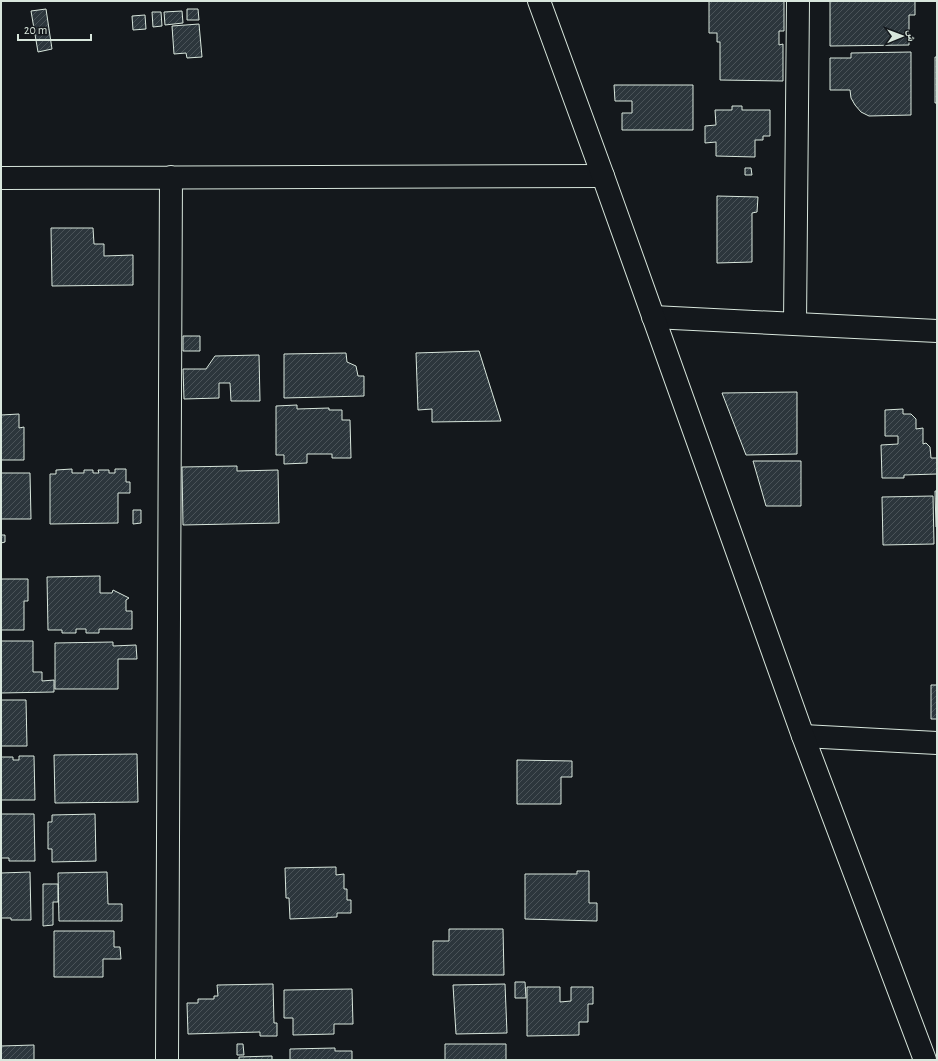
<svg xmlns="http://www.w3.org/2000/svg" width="938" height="1061" font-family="'Alegreya Sans','Noto Naskh Arabic',sans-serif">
<defs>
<pattern id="building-hatch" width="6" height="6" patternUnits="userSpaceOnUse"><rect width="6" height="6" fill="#2c363c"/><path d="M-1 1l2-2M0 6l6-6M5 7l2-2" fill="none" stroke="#4a5358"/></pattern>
</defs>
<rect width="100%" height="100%" fill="#14181c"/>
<path fill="url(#building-hatch)" stroke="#d8e6dc" d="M 709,1 L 784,1 L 784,31 L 779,31 L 779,45 L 783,44 L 783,81 L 720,80 L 720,42 L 717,42 L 717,33 L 709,33 Z
M 830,1 L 915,1 L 915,15 L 909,15 L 909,45 L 830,46 Z
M 46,9 L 52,49 L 38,52 L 31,11 Z
M 187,9 L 198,9 L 199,20 L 187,20 Z
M 182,11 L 183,23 L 165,25 L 164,12 Z
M 152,12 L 161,12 L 162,26 L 153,27 Z
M 145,15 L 146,29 L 133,30 L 132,16 Z
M 199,24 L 202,57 L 187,58 L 186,53 L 174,54 L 172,26 Z
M 911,52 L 911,115 L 869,116 L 861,112 L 855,105 L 851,98 L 850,90 L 830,90 L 830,58 L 851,58 L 851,53 Z
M 935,57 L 937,57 L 937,103 L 935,103 Z
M 614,85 L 693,85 L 693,130 L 622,130 L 622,113 L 632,113 L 632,101 L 615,101 Z
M 732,106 L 742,106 L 742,110 L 770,110 L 770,136 L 763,136 L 763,140 L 755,140 L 755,157 L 716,156 L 716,142 L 705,143 L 705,126 L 716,125 L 715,110 L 732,110 Z
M 745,168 L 751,168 L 752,175 L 745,175 Z
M 717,196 L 758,197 L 757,212 L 752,213 L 752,262 L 717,263 Z
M 51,228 L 93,228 L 94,244 L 104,244 L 104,256 L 133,255 L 133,285 L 52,286 Z
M 183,336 L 200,336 L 200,351 L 183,351 Z
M 479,351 L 501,421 L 432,422 L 432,409 L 418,410 L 416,353 Z
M 346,353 L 347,362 L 356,366 L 358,376 L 364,376 L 364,396 L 284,398 L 284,354 Z
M 259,355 L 260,401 L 231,401 L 230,383 L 219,383 L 219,398 L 184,399 L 183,369 L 206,369 L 215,356 Z
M 797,392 L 797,454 L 746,455 L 722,393 Z
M 297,405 L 297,409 L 329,408 L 329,410 L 342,410 L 342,420 L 350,420 L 351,458 L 332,458 L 332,454 L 307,454 L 307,463 L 284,464 L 284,455 L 276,455 L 276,406 Z
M 903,409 L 903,414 L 911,414 L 916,419 L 916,429 L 923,428 L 923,444 L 926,443 L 930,447 L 931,458 L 937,458 L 937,474 L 904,475 L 904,478 L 882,478 L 881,445 L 898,444 L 898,436 L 885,436 L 885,410 Z
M 19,414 L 19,428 L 24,427 L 24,460 L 1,460 L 1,415 Z
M 753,461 L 801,461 L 801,506 L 766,506 Z
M 237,466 L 237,471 L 278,470 L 279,523 L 183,525 L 182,467 Z
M 72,469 L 72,473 L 84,473 L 84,470 L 93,470 L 93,473 L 99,473 L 98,470 L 109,470 L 109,473 L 115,473 L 115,469 L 126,469 L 126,482 L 130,482 L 130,493 L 118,493 L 118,523 L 50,524 L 50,474 L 56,474 L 56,470 Z
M 1,473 L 30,473 L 31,519 L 1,519 Z
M 935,491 L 937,491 L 937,527 L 936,527 Z
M 933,496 L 934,544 L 883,545 L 882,497 Z
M 133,510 L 141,510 L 141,523 L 133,524 Z
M 1,535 L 5,535 L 5,542 L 1,543 Z
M 100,576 L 100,593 L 112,593 L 113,590 L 129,598 L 126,600 L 126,611 L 132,611 L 132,629 L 99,629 L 99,633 L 86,633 L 86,629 L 76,629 L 76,633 L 62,633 L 62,630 L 48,630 L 47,577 Z
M 1,579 L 28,579 L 28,601 L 24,601 L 24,630 L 1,630 Z
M 1,641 L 33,641 L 33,672 L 42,672 L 42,681 L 54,680 L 54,692 L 1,693 Z
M 113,642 L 113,646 L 136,645 L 137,659 L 118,659 L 118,689 L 55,689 L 55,643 Z
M 931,685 L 937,685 L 937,719 L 931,719 Z
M 1,700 L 26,700 L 27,746 L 1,746 Z
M 137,754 L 138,802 L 55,803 L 54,755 Z
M 19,756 L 34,756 L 35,800 L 1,800 L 1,757 L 13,757 L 13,760 L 19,760 Z
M 517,760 L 572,761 L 572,777 L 561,777 L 561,804 L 517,804 Z
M 1,814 L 34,814 L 35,861 L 9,861 L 9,858 L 1,858 Z
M 95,814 L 96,861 L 52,862 L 52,849 L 48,849 L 48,822 L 52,822 L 52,815 Z
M 336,867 L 336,875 L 344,874 L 344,889 L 347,889 L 347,900 L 351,900 L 351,913 L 337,913 L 337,917 L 290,919 L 289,898 L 286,898 L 285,868 Z
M 577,871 L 589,871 L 589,903 L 597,903 L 597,921 L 525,919 L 525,874 L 577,874 Z
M 30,872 L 31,920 L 11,920 L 11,918 L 1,918 L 1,873 Z
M 107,872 L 108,904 L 122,904 L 122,921 L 59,921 L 58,873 Z
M 43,884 L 58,884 L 58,902 L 53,902 L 53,925 L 43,926 Z
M 449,929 L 503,929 L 504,975 L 433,975 L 433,941 L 449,941 Z
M 54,931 L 114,931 L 114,947 L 120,947 L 121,959 L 103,959 L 103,977 L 54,977 Z
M 515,982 L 525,982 L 526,998 L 515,998 Z
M 273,984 L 274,1023 L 277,1023 L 277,1036 L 260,1036 L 260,1032 L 188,1034 L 187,1003 L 198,1003 L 198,999 L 214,999 L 214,996 L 218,996 L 217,985 Z
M 505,984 L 507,1033 L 456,1034 L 453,985 Z
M 527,987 L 560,987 L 560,1002 L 571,1001 L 571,987 L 593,987 L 593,1004 L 588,1004 L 588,1022 L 579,1022 L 579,1035 L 527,1036 Z
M 352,989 L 353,1024 L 334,1024 L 334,1034 L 293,1035 L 293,1018 L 284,1018 L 284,990 Z
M 237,1044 L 243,1044 L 244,1055 L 237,1055 Z
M 445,1044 L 506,1044 L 506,1060 L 445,1060 Z
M 34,1045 L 34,1060 L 1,1060 L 1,1046 Z
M 335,1048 L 335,1051 L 352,1051 L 352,1060 L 290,1060 L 290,1049 Z
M 272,1056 L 272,1060 L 239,1060 L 239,1057 Z"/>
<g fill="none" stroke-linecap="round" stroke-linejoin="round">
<g stroke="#d8e6dc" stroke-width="24">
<path id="street" d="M 1,178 L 603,176
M 653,317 L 937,331
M 795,324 L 798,1
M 803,736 L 937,743
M 167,1060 L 171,177"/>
</g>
<g stroke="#d8e6dc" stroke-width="24">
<path id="secondary" d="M 539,1 L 603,176 L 803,736 L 925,1060"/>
</g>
<use href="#street" stroke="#14181c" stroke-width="22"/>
<use href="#secondary" stroke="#14181c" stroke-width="22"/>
</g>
<rect width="938" height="1061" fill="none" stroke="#d8e6dc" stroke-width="4"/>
<g transform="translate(902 36) rotate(89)" stroke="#14181c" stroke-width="3" paint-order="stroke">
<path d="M0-3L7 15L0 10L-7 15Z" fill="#d8e6dc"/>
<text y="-6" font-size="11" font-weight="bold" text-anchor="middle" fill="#d8e6dc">ش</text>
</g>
<path d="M18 34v6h73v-6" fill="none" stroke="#d8e6dc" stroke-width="2"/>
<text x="24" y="34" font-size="12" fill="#d8e6dc" stroke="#14181c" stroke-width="3" paint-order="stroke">20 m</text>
</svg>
